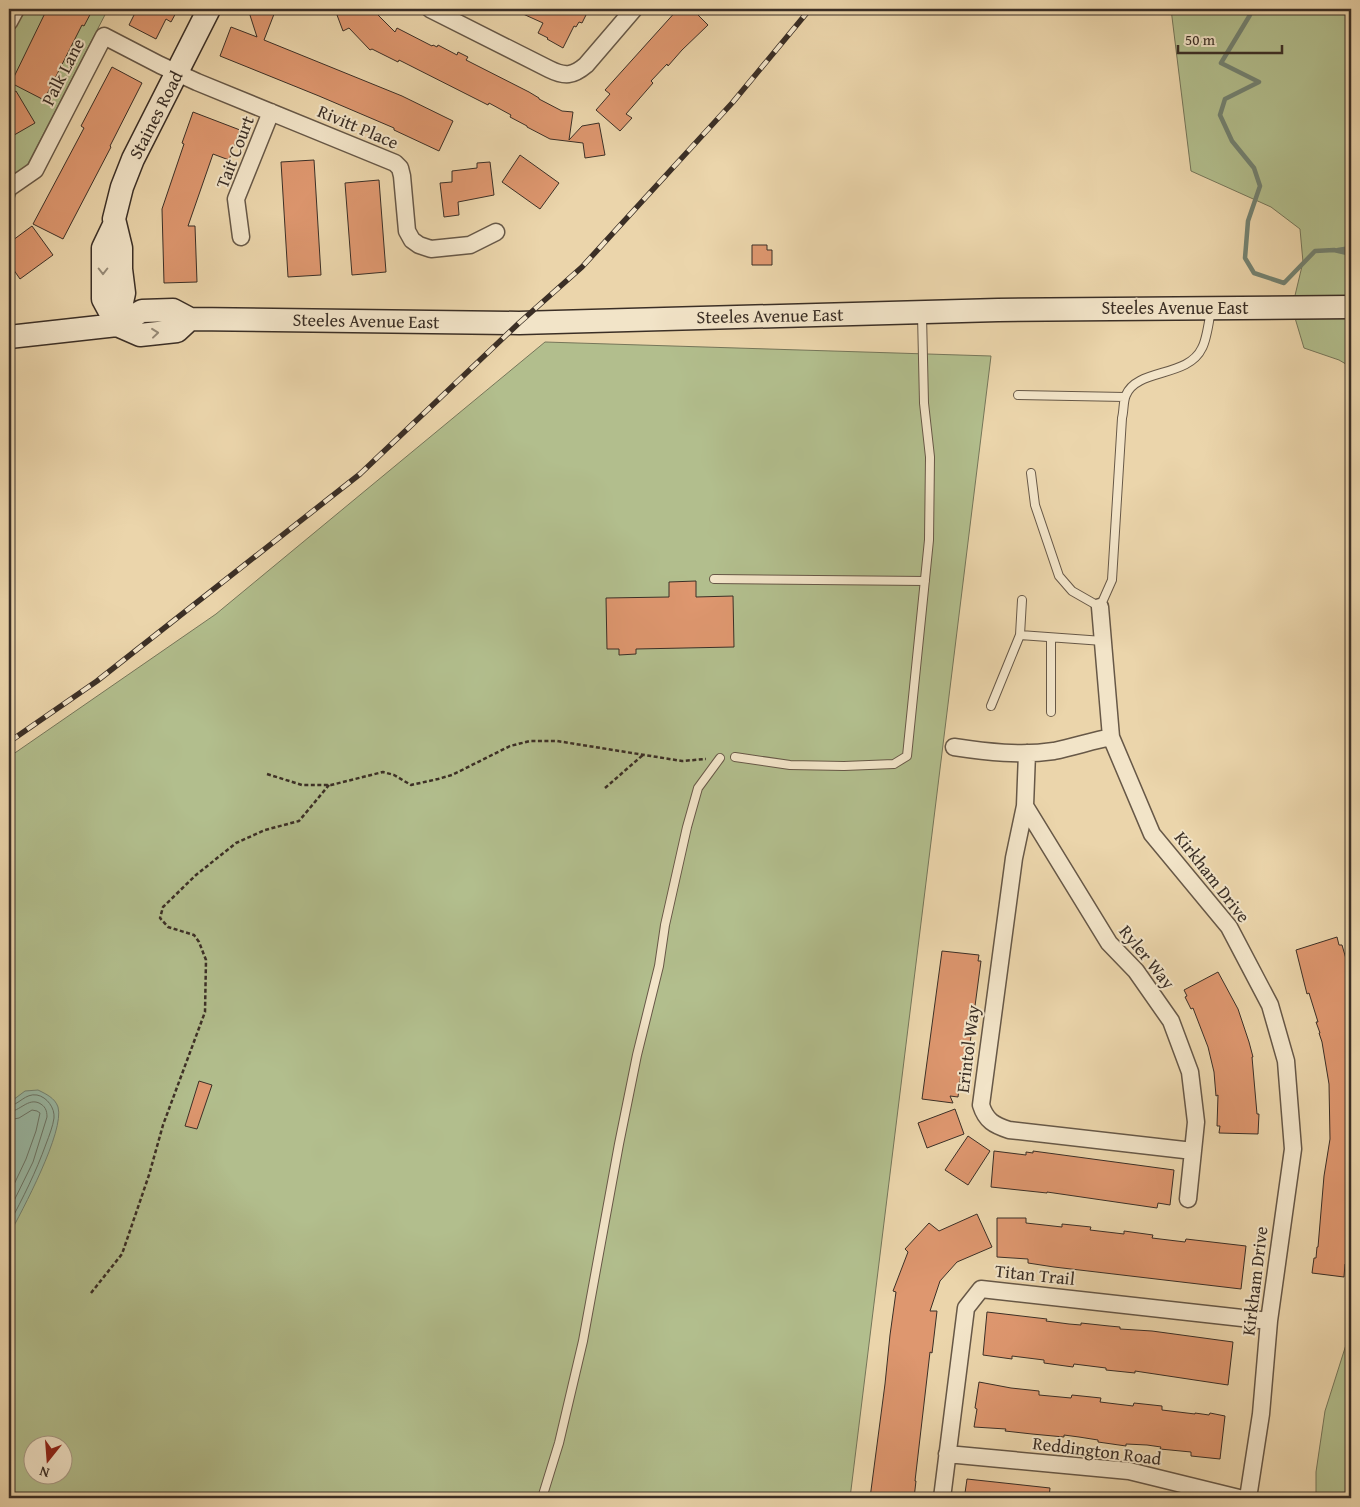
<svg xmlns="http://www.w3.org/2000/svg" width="1360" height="1507" font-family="'Gentium Book Plus',serif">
<rect width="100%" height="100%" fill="#ebd5ab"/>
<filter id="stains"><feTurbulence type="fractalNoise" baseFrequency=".004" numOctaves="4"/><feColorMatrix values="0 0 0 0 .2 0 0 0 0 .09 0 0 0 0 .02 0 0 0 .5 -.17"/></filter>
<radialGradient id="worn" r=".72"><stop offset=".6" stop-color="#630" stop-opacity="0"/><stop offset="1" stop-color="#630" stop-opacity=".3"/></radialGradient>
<path fill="#b2be8d" stroke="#76765a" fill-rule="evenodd" d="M 9,9 L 108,9 L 22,175 L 9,215 Z
M 1171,9 L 1351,9 L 1351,367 L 1339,360 L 1304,348 L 1292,308 L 1303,262 L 1300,229 L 1271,207 L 1191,171 Z
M 545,342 L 991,356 L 850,1498 L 9,1498 L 9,757 L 216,614 ZM 32,1444 L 62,1444 L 62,1474 L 32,1474 Z
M 1351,1329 L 1351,1498 L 1316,1498 L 1316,1472 L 1325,1411 Z"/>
<path fill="#99b9a5" stroke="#738272" d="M 38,1090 C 46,1094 55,1098 58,1107 C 65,1131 22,1211 9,1235 L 9,1103 L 25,1091 Z"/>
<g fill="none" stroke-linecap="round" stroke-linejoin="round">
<path stroke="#6a7466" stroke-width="1" d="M 9,1106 C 19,1105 25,1093 37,1095 C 47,1097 55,1108 54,1118 C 53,1126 49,1136 46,1144 C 36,1172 23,1198 9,1224
M 9,1112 C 20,1111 28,1098 39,1103 C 45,1106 47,1110 47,1117 L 33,1162 L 9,1211
M 9,1120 L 19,1118 L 32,1110 L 37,1111 L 40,1113 L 36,1131 L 26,1159 L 9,1195"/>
<path stroke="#738272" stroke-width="4.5" d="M 1248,9 L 1250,15 L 1221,63 L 1259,82 L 1225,99 L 1220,115 L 1232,141 L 1254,168 L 1260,186 L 1248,221 L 1245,258 L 1254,273 L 1284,283 L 1315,251 L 1334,250 L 1351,254
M 1338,250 L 1351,248"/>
</g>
<path fill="#de976f" stroke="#3b2f26" d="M 47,9 L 93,9 L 84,26 L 82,25 L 44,100 L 11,83 Z
M 137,9 L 178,9 L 171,22 L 166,19 L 156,39 L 129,25 Z
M 248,9 L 276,9 L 264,40 L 402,96 L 453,121 L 439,151 L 394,130 L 394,128 L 319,96 L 220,56 L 231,27 L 257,37 Z
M 338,9 L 372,9 L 395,32 L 397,28 L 432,46 L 433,45 L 437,47 L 438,45 L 457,55 L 458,52 L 468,57 L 466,60 L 529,92 L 539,98 L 539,99 L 562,111 L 573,112 L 569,140 L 582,126 L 599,123 L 605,155 L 585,158 L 583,143 L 550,139 L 527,127 L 527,126 L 510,117 L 511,115 L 489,103 L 488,105 L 399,60 L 398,62 L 372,49 L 370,50 L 349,28 L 343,31 L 337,15 L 340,13 Z
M 512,9 L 589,9 L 582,23 L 579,22 L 576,27 L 574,26 L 563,48 L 547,39 L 548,38 L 538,33 L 543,23 Z
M 678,9 L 692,9 L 708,25 L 682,50 L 668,66 L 667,64 L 651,81 L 653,83 L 626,114 L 632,118 L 620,131 L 596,110 L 610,94 L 605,90 Z
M 112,67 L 142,83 L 110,146 L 111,147 L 63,239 L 33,224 L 84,128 L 81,126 Z
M 16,91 L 35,123 L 9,138 L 9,95 Z
M 193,112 L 240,130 L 229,160 L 213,154 L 188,226 L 195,226 L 197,282 L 164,283 L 162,209 L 184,144 L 182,143 Z
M 520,155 L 559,183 L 540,209 L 502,182 Z
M 314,160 L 321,275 L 288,277 L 281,162 Z
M 490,162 L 494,195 L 458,202 L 459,215 L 444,217 L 440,183 L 452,182 L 452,171 L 477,168 L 477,163 Z
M 379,180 L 386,272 L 352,275 L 345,183 Z
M 32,226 L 53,255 L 20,279 L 9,263 L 9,243 Z
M 752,245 L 767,245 L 767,250 L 772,250 L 772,265 L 752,265 Z
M 696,581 L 696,597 L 733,596 L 734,647 L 636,649 L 636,654 L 619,655 L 619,649 L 607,649 L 606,598 L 669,597 L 669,582 Z
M 1337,937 L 1339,945 L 1342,945 L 1351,976 L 1351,1251 L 1350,1265 L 1345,1264 L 1344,1277 L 1312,1273 L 1314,1258 L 1316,1258 L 1317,1247 L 1318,1247 L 1324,1176 L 1330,1139 L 1329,1084 L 1322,1042 L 1319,1033 L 1320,1033 L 1316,1022 L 1318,1022 L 1309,993 L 1307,994 L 1296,950 Z
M 942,951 L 979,955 L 978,961 L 981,961 L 967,1066 L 966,1066 L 964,1074 L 961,1073 L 958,1097 L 950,1096 L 953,1103 L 922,1099 Z
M 1218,972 L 1238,1009 L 1249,1042 L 1253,1057 L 1252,1057 L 1257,1114 L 1259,1114 L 1258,1134 L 1219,1133 L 1220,1126 L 1217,1126 L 1218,1095 L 1216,1096 L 1214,1072 L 1208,1047 L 1193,1008 L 1191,1009 L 1185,997 L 1187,996 L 1184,990 Z
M 199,1081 L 212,1085 L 197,1129 L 185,1126 Z
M 955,1109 L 964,1134 L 927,1148 L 918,1123 Z
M 968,1136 L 990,1151 L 968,1185 L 945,1170 Z
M 994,1151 L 1026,1155 L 1026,1152 L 1033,1153 L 1033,1151 L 1174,1170 L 1170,1205 L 1158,1203 L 1157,1208 L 1047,1192 L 1047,1193 L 991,1187 Z
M 977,1214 L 992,1247 L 957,1262 L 940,1281 L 930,1311 L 937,1311 L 933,1345 L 932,1353 L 930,1352 L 915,1481 L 916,1481 L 914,1498 L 870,1498 L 885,1384 L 890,1335 L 896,1292 L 893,1291 L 908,1252 L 905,1249 L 929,1223 L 939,1231 Z
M 997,1218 L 1026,1218 L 1026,1223 L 1062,1227 L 1062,1224 L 1091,1227 L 1090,1230 L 1124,1234 L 1124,1231 L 1153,1235 L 1152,1238 L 1185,1242 L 1186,1239 L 1246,1246 L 1241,1289 L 1054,1267 L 1028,1263 L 1028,1259 L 997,1257 Z
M 987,1312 L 1047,1319 L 1046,1321 L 1069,1324 L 1081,1325 L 1081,1323 L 1109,1326 L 1120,1327 L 1120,1329 L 1152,1331 L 1233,1342 L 1228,1385 L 1135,1371 L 1135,1373 L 1106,1370 L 1106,1368 L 1074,1364 L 1073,1367 L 1044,1363 L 1044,1360 L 1012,1356 L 1012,1359 L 983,1355 Z
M 979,1382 L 1011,1388 L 1039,1391 L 1039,1395 L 1071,1398 L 1072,1395 L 1101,1398 L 1100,1402 L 1133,1406 L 1134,1403 L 1162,1406 L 1162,1410 L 1195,1414 L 1195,1413 L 1209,1415 L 1210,1413 L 1225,1416 L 1220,1459 L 1191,1456 L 1191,1452 L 1160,1449 L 1161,1447 L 1147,1445 L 1126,1444 L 1126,1446 L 1098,1442 L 1098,1440 L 1079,1437 L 1064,1435 L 1064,1437 L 1032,1434 L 1005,1431 L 1006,1429 L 974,1427 L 977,1409 L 975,1408 Z
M 967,1479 L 1050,1488 L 1049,1498 L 966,1498 L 967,1493 L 965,1493 Z"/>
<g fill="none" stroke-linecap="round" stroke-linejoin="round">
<g stroke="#675847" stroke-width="10">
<path id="lane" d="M 1018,395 L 1125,397
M 1031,473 L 1035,505 L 1059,576 L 1072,591 L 1100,607 L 1112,580 L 1122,418 C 1124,411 1123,401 1126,395 C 1137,368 1188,378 1202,348 C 1207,339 1209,320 1211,310
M 714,579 L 925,581
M 1020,635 L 1022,600
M 1051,638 L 1051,712
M 991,706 L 1020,635 L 1103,641
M 735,757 L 790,765 L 844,766 L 894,764 L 907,756 L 929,540 L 930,457 L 924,403 L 922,315
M 542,1498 L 559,1443 L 583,1341 L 619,1144 L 637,1055 L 659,966 L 665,925 L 687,827 L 698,788 L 720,758"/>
</g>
<g stroke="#675847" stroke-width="19">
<path id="street" d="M 430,9 L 549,69 C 565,77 573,76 586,65 L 634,9
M 9,22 L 16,9
M 9,188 L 35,170 L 104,36 L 160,65 L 197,82 L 395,163 L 400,168 L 402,176 L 407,231 L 412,240 L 419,245 L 431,249 L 470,245 L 496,232
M 241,237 L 236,199 L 271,112
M 1100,607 L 1111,737 L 1152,834 L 1229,927 L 1270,1005 L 1286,1061 L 1293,1149 L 1269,1321 L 1261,1414 L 1248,1498
M 954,747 C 987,752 1021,756 1054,751 C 1073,747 1092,741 1111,737
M 1027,753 L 1025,806 L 1109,943 L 1136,971 L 1171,1021 L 1190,1072 L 1196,1122 L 1188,1199
M 1025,806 L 1014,858 L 981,1105 C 986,1121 994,1125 1009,1130 L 1193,1151
M 947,1454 L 1129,1471 L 1239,1498
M 942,1498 L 966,1308 L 981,1289 L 1269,1321"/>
</g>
<g stroke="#3b2f26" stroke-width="25">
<path id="secondary" d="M 114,225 L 103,248 L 103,299 L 117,325
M 117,325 L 124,293 L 121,269 L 121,248 L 114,219 L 122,187 L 133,159 L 209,9
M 117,325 L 140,335 L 177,331 L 190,319
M 9,337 L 117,325 L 142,311 L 173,310 L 190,319 L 519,323 L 998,310 L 1351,307"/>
</g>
<path stroke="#3b2f26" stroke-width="2.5" stroke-dasharray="4 2.5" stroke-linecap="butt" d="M 267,774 L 302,785 L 331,785 L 383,772 L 394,775 L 411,785 L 438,779 L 452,775 L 510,746 L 530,741 L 557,741 L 682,761 L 706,759
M 605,788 L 644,754
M 91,1293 L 122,1254 L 149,1175 L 163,1125 L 205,1012 L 206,960 L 199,942 L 194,935 L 168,927 L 160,918 L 163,907 L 196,875 L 236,843 L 265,830 L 299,821 L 329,785"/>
<use href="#lane" stroke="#f2e4c8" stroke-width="8"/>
<use href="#street" stroke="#f2e4c8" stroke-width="16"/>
<use href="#secondary" stroke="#f2e4c8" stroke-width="22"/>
<g stroke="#3b2f26" stroke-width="5.5">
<path id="rail" d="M 9,742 L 97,681 L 360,474 L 519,323 L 582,267 L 733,102 L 810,9"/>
</g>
<use href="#rail" stroke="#f2e4c8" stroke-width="4" stroke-dasharray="11" stroke-linecap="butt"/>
</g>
<defs><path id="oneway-chevron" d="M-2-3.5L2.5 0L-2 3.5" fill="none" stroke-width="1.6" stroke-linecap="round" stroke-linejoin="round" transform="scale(1.25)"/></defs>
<g stroke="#968a77">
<use href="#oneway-chevron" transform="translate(103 271) rotate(90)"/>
<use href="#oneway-chevron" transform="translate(155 333) rotate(-6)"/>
</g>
<g text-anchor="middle" stroke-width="4" stroke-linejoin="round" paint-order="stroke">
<g font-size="18" fill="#3b2f26" stroke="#f2e4c8">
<text transform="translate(63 72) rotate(-63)" y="6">Palk Lane</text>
<text transform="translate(156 115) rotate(-63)" y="6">Staines Road</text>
<text transform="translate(358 127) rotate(23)" y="6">Rivitt Place</text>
<text transform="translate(235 152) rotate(-69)" y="6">Tait Court</text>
<text x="1175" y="314">Steeles Avenue East</text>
<text transform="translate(770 316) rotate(-1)" y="6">Steeles Avenue East</text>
<text transform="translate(366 321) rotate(1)" y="6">Steeles Avenue East</text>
<text transform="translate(1212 877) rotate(52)" y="6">Kirkham Drive</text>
<text transform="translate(1147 957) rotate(51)" y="6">Ryler Way</text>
<text transform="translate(968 1049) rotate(-83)" y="6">Erintol Way</text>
<text transform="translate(1035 1275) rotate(6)" y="6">Titan Trail</text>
<text transform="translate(1255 1281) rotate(-83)" y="6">Kirkham Drive</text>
<text transform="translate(1097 1451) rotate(7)" y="6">Reddington Road</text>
</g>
</g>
<rect width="1360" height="1507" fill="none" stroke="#ebd5ab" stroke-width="30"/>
<rect x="10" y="10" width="1340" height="1487" fill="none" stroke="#3b2f26" stroke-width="2.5"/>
<rect x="15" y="15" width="1330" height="1477" fill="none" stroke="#3b2f26"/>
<g transform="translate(48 1460) rotate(197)"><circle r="24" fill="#f2e4c8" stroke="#a99c87"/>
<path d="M0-4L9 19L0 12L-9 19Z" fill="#8f2418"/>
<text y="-8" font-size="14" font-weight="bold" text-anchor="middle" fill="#3b2f26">N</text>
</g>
<path d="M1178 45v8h104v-8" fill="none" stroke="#3b2f26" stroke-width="2.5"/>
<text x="1185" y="45" font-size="15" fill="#3b2f26" stroke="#f2e4c8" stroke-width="4" paint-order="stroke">50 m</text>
<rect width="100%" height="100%" filter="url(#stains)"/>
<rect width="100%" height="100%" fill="url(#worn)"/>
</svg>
